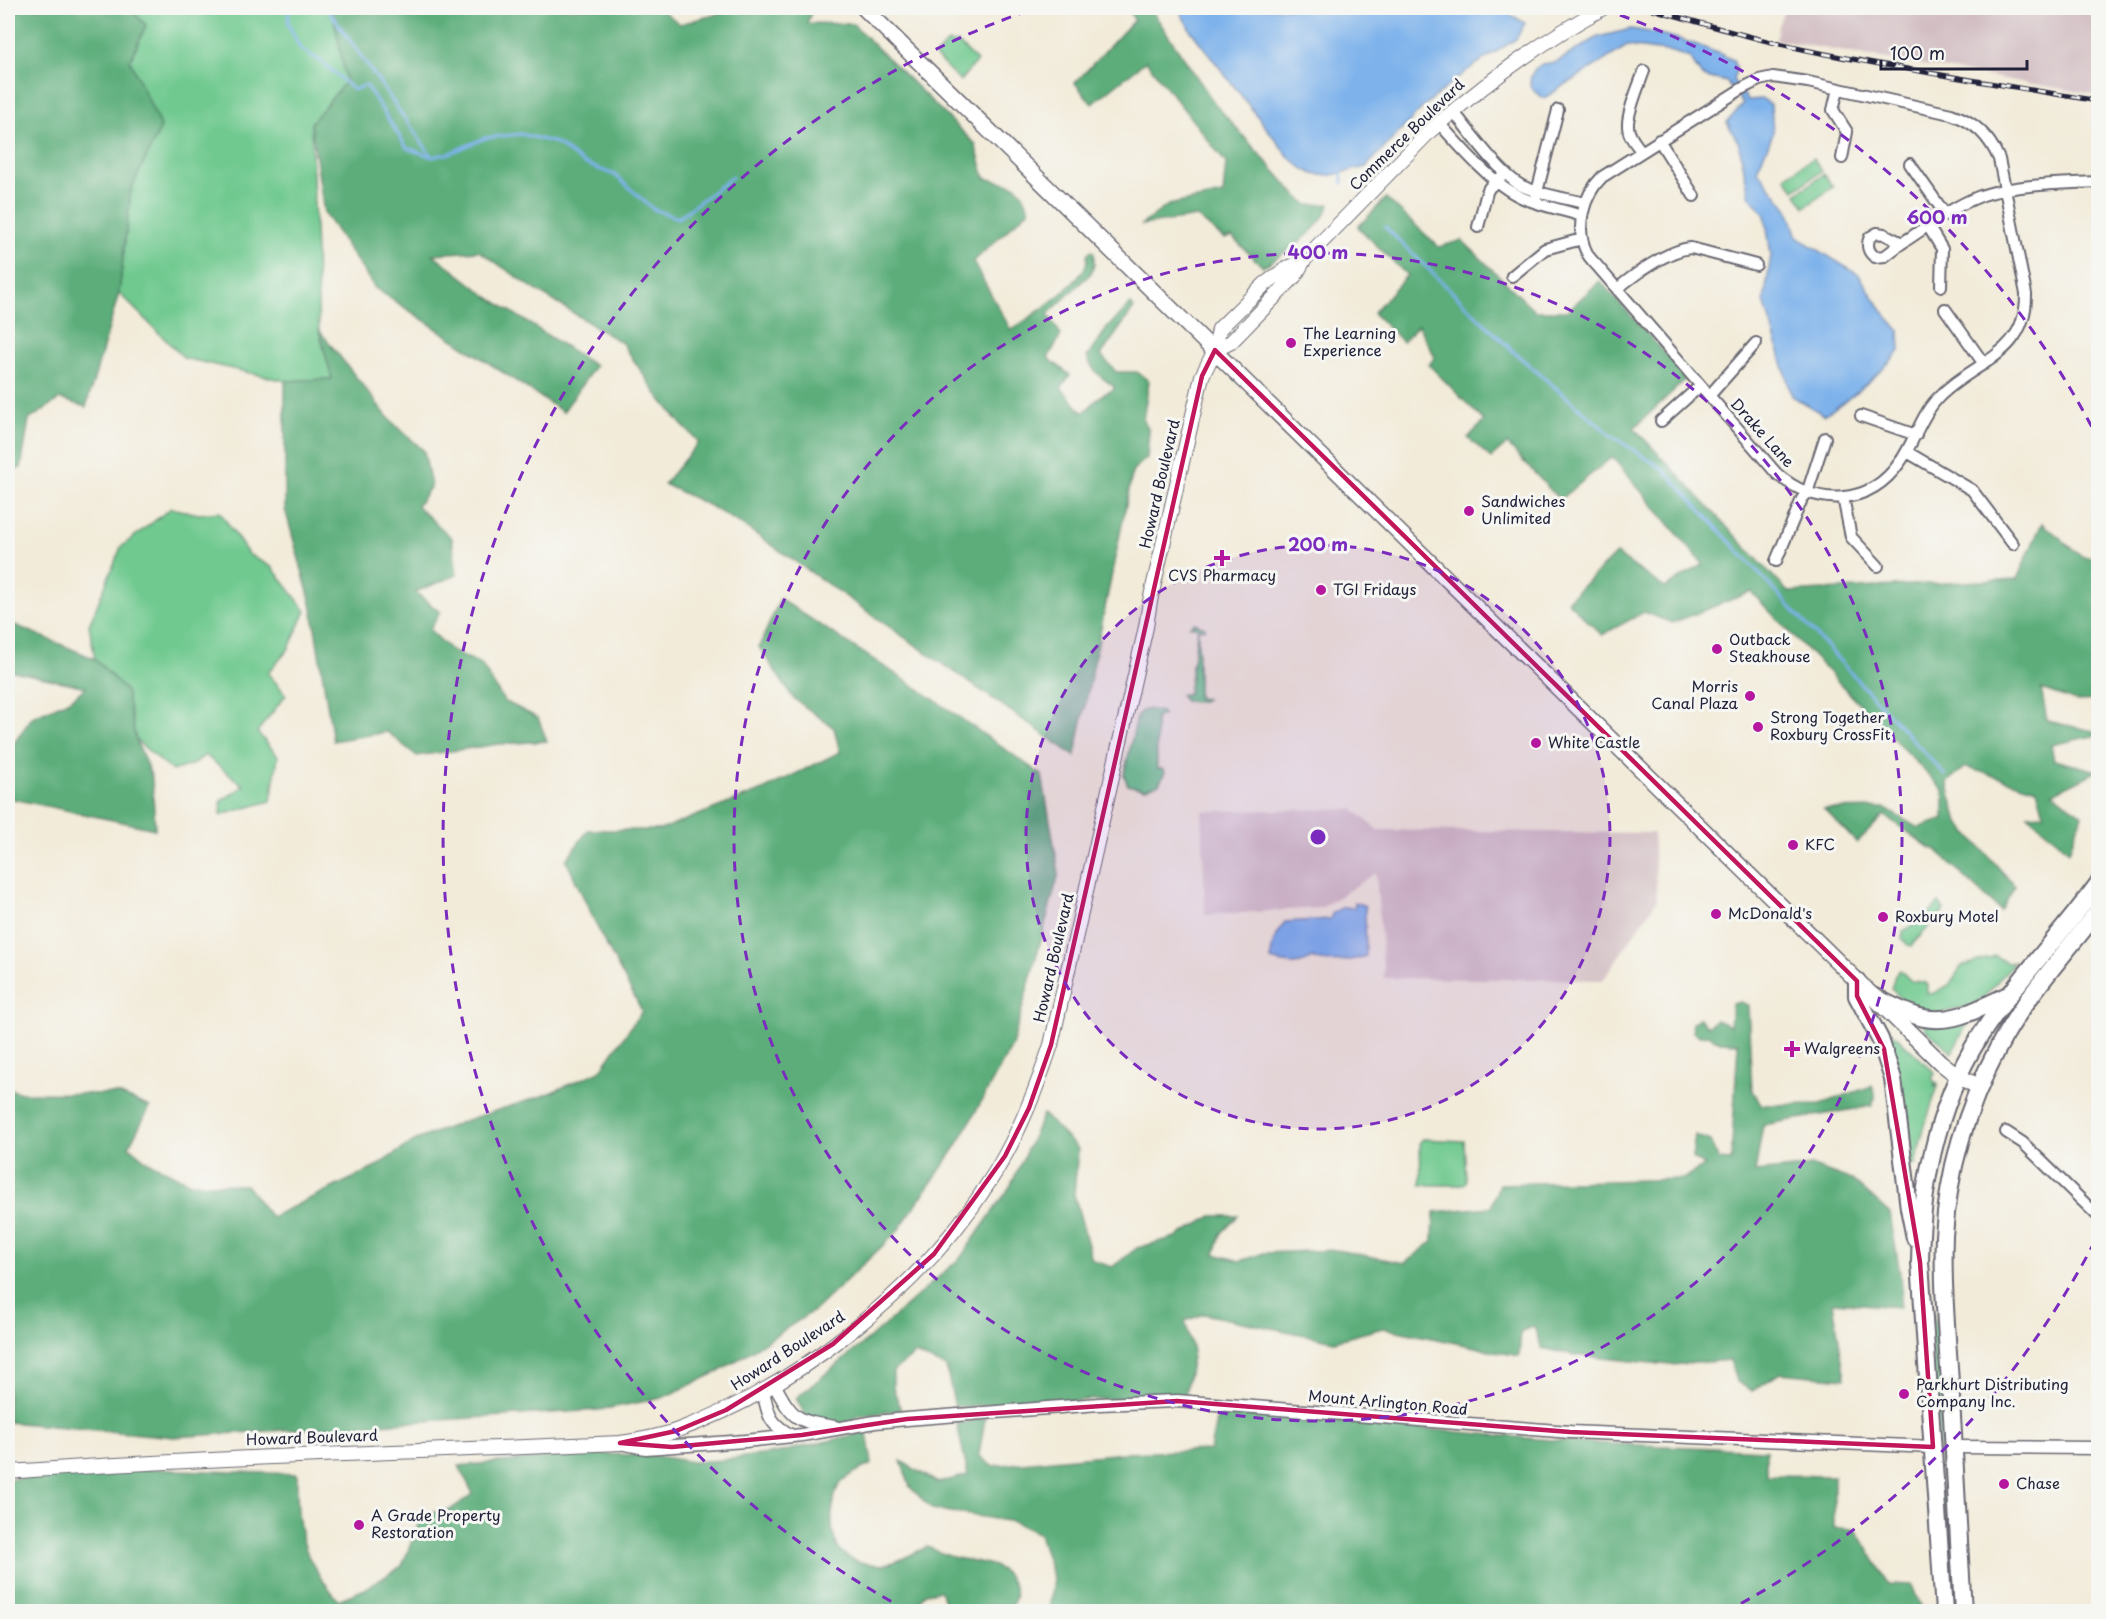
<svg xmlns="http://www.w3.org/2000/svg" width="2106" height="1619" font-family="'Playpen Sans',sans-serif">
<rect width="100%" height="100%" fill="#f6f6f2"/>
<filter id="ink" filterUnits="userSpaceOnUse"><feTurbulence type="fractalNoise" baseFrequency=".0167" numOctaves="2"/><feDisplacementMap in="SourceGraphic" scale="12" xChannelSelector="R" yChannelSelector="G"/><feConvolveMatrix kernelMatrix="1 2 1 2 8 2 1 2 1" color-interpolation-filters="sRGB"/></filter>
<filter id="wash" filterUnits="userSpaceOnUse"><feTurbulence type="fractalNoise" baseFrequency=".008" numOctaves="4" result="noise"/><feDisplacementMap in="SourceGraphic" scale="24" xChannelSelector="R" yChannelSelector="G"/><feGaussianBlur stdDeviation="1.35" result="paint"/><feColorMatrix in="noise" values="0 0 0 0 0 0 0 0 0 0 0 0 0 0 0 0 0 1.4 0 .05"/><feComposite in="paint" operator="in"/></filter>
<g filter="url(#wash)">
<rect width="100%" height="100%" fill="#f2ebd9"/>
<path fill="#d2bec2" d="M 1785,8 L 2098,8 L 2098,95 L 1776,40 L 1778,26 Z
M 1353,809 L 1378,830 L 1653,833 L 1657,900 L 1603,980 L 1384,978 L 1376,873 L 1321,908 L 1205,915 L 1202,811 Z"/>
<path fill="#70c98f" stroke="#497665" stroke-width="1.5" d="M 129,8 L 332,8 L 346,81 L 311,124 L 319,330 L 332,379 L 285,381 L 184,358 L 119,293 L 131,189 L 161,127 L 130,61 L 146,25 Z
M 948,42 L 953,44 L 957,42 L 977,61 L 960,81 L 935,56 Z
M 1813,158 L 1822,171 L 1794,190 L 1785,177 Z
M 1824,174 L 1833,187 L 1805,207 L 1796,194 Z
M 171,508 L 199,514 L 220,512 L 248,554 L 272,567 L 306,611 L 288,650 L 268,673 L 286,695 L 257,732 L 278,756 L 271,801 L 221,815 L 221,801 L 244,786 L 205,755 L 194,764 L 172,771 L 136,740 L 126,691 L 95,659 L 89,625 L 121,547 Z
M 1194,623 L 1205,627 L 1205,629 L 1198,629 L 1198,698 L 1206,699 L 1201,702 L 1185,701 L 1180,695 L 1188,694 L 1198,628 L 1190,626 Z
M 1148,709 L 1161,712 L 1164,715 L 1156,717 L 1157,769 L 1162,769 L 1165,772 L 1159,784 L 1145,789 L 1128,785 L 1124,775 L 1137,717 L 1140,712 Z
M 1939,903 L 1944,910 L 1943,912 L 1911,946 L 1908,945 L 1902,939 L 1903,931 L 1919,923 Z
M 1995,956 L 2008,963 L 2014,962 L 1985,996 L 1973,1005 L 1938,1014 L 1912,1007 L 1891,989 L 1895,975 L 1900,970 L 1911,981 L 1924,982 L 1927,985 L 1927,993 L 1932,994 L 1949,985 L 1962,966 Z
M 1969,1021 L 1951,1054 L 1951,1051 L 1926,1030 L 1924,1025 Z
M 1887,1027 L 1935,1073 L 1932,1078 L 1935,1082 L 1935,1086 L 1933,1085 L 1936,1087 L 1937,1083 L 1938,1086 L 1925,1125 L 1915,1165 L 1910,1164 L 1884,1029 Z
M 1423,1139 L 1464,1141 L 1466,1181 L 1464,1185 L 1421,1185 L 1420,1142 Z
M 1929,1306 L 1932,1306 L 1942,1363 L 1957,1611 L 1950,1611 Z"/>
<path fill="#5cad7a" stroke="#3f685a" stroke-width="1.5" d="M 8,8 L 129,8 L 146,25 L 130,61 L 161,127 L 131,189 L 119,293 L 86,407 L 60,399 L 29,420 L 21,468 L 8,472 Z
M 332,8 L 659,8 L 680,24 L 728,11 L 732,8 L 813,8 L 807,23 L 853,24 L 975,144 L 985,178 C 1013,186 1020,179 1029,210 L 973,262 L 1011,330 C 1027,320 1079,284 1085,267 C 1087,263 1087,257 1088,253 L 1091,251 L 1094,253 L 1094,265 L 1091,273 L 1048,314 L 1061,335 L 1048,358 L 1070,375 L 1061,388 L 1083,413 L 1102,395 L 1113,390 L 1114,386 C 1102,379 1092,371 1087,357 L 1108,327 L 1131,304 L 1134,308 L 1101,355 L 1116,372 L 1137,372 L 1149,381 L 1143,420 L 1149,430 L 1147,458 L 1133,470 L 1075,756 L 744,526 L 710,506 L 664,484 L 699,442 L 681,424 L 656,393 L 622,343 L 536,290 L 479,251 L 433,254 L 487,296 L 595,366 L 563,412 L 375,288 L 324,213 L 311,123 L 346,81 Z
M 1128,8 L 1150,8 L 1215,104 L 1295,194 L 1308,205 L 1330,204 C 1318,234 1289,249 1263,267 L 1232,237 L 1224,239 L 1197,217 L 1141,225 L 1168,205 L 1223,194 L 1226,163 L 1146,61 L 1092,104 L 1075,83 L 1134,20 Z
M 1386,198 L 1439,247 L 1462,240 L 1535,311 L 1567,311 L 1600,281 L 1687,378 L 1634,428 L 1788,592 L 2017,579 L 2042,523 L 2083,557 L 2098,557 L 2098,700 L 2076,701 L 2041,689 L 2047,721 L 2098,732 L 2098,735 L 2051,745 L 2054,760 L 2098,771 L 2053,793 L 2082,815 L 2069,851 L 2028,815 L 2044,814 L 2037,789 L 1965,767 L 1947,782 L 1958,822 L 2015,886 L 2001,911 L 1935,849 L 1930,848 L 1884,815 L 1857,843 L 1824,809 L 1884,808 L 1918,828 L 1944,819 L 1944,791 L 1751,592 L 1672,623 L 1644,612 L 1602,635 L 1567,601 L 1616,554 L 1665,588 L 1703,564 L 1612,457 L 1560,500 L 1507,444 L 1491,458 L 1468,438 L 1484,421 L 1429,365 L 1435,357 L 1418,325 L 1403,342 L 1373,313 L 1407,275 L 1358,227 Z
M 319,330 L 390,420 L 424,451 L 431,486 L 417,506 L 452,538 L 457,575 L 415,592 L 440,612 L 430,630 L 452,651 L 481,664 L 504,701 L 538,718 L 547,741 L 499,744 L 417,756 L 387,732 L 333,741 L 311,603 L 285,509 L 285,381 L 332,379 Z
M 780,599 L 916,687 L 1042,775 L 1059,873 L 1012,1046 L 956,1147 L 897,1232 L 815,1310 L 720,1371 L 662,1398 L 599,1410 L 174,1437 L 8,1422 L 8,1089 L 22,1093 L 118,1094 L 150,1107 L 129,1146 L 147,1161 L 190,1183 L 246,1185 L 271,1217 L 372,1169 L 414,1141 L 467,1120 L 545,1095 L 600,1071 L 642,1011 L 602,937 L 566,860 L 588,830 L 660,830 L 765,789 L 840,752 L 834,728 L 793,698 L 759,647 Z
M 8,622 L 95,659 L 126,691 L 136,740 L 152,778 L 155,829 L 8,798 L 8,752 L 32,717 L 70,700 L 86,687 L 8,670 Z
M 1740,1002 L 1748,1005 L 1752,1091 L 1762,1105 L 1820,1104 L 1872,1086 L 1875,1096 L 1872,1106 L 1763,1125 L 1755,1172 L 1813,1166 L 1852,1180 L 1890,1214 L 1902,1286 L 1900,1307 L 1833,1302 L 1845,1379 L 1780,1373 L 1752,1391 L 1736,1381 L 1730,1360 L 1671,1365 L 1574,1355 L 1542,1348 L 1534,1327 L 1521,1331 L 1519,1356 L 1383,1328 L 1334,1341 L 1204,1314 L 1185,1321 L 1193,1351 L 1185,1395 L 955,1407 L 946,1367 L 915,1354 L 893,1371 L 893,1387 L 901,1410 L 856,1417 L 843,1424 L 805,1415 L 796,1398 L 870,1338 L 961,1257 L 1010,1187 L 1043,1114 L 1078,1149 L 1074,1194 L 1092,1260 L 1112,1267 L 1137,1248 L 1176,1237 L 1212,1216 L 1238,1216 L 1221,1234 L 1215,1254 L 1240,1261 L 1264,1253 L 1336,1250 L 1405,1263 L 1433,1241 L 1434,1212 L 1491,1207 L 1499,1184 L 1683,1179 L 1705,1165 L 1692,1158 L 1695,1135 L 1710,1141 L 1719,1160 L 1731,1161 L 1738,1043 L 1720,1042 L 1709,1035 L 1700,1036 L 1693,1032 L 1692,1023 L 1699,1018 L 1708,1026 L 1716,1020 L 1730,1026 L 1732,1004 Z
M 1218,1411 L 1586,1443 L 1766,1450 L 1766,1475 L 1834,1476 L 1834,1528 L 1856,1529 L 1889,1584 L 1912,1585 L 1922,1611 L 1049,1611 L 1053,1578 L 1039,1534 L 1014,1522 L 932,1509 L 910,1487 L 901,1461 L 938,1483 L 968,1475 L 957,1424 L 985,1418 L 979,1455 L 992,1466 L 1124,1453 L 1210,1450 Z
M 867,1432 L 872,1464 C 861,1469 845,1476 838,1487 C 834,1494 833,1506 832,1514 C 830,1550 845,1563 880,1565 C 891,1566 916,1552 927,1547 C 936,1550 944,1555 953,1557 C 966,1561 981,1561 994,1566 C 1011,1573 1028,1601 1003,1610 C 987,1616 964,1611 948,1610 L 940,1591 L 925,1593 L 920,1601 L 894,1612 L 870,1611 L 855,1607 L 819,1610 L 817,1612 L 8,1612 L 8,1479 L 150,1469 L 297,1474 C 297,1502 297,1531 309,1557 C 316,1572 328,1587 338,1600 L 365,1589 L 402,1566 L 422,1515 L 451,1509 L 473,1494 L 459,1466 L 586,1454 L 651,1455 L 693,1462 L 722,1460 L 776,1453 Z"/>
<path fill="#7eb2eb" stroke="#506a93" stroke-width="1.5" d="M 1178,8 L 1499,8 L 1525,23 L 1516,39 L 1469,69 L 1425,105 L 1366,167 L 1328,176 L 1313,174 L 1302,168 L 1289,157 L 1191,31 Z
M 1631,29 C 1668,34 1700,44 1733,60 L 1736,70 L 1733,80 L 1748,100 L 1763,99 L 1771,105 L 1773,134 L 1757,170 L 1788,209 L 1797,237 L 1859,275 L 1884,313 L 1899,330 L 1900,351 C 1877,376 1853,397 1824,415 L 1792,396 L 1764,301 L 1771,255 L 1765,215 L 1749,195 L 1739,144 L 1727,122 L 1743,104 L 1727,82 L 1702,76 L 1690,58 L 1673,52 L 1627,46 L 1544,98 L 1535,92 L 1530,84 L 1531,76 L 1535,69 L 1542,64 L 1557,62 L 1598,37 Z
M 1355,902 L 1365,906 L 1366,956 C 1351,961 1326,965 1312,958 C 1300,967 1285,964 1271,960 C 1271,944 1275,934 1285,922 L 1330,919 L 1333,912 L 1344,907 L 1354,908 Z"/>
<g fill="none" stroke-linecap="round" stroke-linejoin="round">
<path stroke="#7eb2eb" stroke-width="3" d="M 289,8 L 288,24 L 300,48 L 326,65 L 353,90 L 366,85 L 407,148 L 430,156
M 327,8 L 432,157 L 450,153 L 485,138 L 521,134 L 556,143 L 583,163 L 615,175 L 653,209 L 678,218 L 732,177
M 1341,172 L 1343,183
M 1385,227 L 1515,353 L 1612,436 L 1663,469 L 1945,775"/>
</g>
</g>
<g filter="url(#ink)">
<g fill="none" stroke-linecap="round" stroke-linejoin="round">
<g stroke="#6b6872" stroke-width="14">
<path id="minor" d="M 1773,77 L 1808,82 L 1951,114 C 1975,122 1989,136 1999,159 L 2026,294 C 2027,357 1972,361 1937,399 C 1920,417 1914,443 1900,462 C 1869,507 1816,507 1777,474 L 1599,268 C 1595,263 1589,258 1587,253 C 1574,228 1584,195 1602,177 L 1743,88 L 1759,80 Z
M 1838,89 L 1833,110 L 1847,132 L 1842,158
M 1453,111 C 1468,130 1502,176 1522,186 C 1541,195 1565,198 1585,203
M 1439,123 C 1461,148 1493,185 1523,198 C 1542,206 1563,210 1582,216
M 1659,140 L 1694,196
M 1641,151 C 1636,144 1628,136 1628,126 C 1627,113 1639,85 1644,71
M 1910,164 L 1945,214
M 1536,196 L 1558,110
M 1928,226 L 1942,249 L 1941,286
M 1478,227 L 1487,192 L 1489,188 L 1501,177
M 1877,233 L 1884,234 L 1902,243 L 1885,256 L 1875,257 C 1868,252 1866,245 1870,237 Z
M 1902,243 C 1927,227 1950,208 1978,197 C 2007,185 2066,183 2098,182
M 1512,276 L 1545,249 L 1582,239
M 1617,289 C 1635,274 1668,250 1691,248 L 1756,265
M 1945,309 L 1984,364
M 1709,396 L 1756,343
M 1861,416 L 1916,435
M 1661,421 L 1700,386
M 1907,452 L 1972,490 L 2013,544
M 1843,497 L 1851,537 L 1878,566
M 1776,561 L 1802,499 L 1807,493 L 1825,438
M 2006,1132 L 2023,1143 L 2098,1216"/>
</g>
<g stroke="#6b6872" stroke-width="15">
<path id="tertiary" d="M 774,1384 C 793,1419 795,1421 835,1427
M 763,1390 C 768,1415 769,1424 792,1436
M 625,1444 L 646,1448 L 745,1441 L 802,1435 L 875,1422 L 907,1419 L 1099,1404 L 1177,1401 L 1570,1432 L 1933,1447
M 1954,1447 L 2098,1448"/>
</g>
<g stroke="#6b6872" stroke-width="16">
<path id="secondary" d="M 1215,350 L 1231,342 L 1295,276 L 1304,260 L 1430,131 C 1484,84 1540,42 1603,8
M 8,1472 C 212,1457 416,1452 620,1443 C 640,1440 659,1437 678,1430 C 795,1388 920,1290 987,1185 C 1016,1142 1035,1094 1051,1045 L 1146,627 L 1150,601 L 1202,376 L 1215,350 L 1219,329 L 1265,284 L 1287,268 L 1304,260"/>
</g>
<g stroke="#6b6872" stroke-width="18">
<path id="primary" d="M 864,8 L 1940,1062 L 1958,1076 L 1979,1087"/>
</g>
<g stroke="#6b6872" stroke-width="20">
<path id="trunk" d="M 1857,981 L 1857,996 L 1880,1039 L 1893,1079 L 1909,1208 L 1915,1238
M 1872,996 C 1888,1003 1906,1014 1924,1018 C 1954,1024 1982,1007 2008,995
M 1944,1612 L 1920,1262 C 1921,1179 1940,1093 1988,1024 C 2022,975 2063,932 2098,884
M 1963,1612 C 1959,1541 1955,1470 1951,1399 C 1948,1345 1942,1290 1944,1236 C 1948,1171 1967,1107 1997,1050 C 2023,999 2063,956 2098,911"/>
</g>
<use href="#minor" stroke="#fff" stroke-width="10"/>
<use href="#tertiary" stroke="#fff" stroke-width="12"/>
<use href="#secondary" stroke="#fff" stroke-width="14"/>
<use href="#primary" stroke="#fff" stroke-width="15"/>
<use href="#trunk" stroke="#fff" stroke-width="16"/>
<g stroke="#22223b" stroke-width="5">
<path id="rail" d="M 1649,8 C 1704,24 1760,41 1816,52 C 1910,71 2004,85 2098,101"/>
</g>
<use href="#rail" stroke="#f6f6f2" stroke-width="3" stroke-dasharray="9" stroke-linecap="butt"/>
</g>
</g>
<path fill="none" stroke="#c2185b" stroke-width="4.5" stroke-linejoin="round" d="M 1215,350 L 1857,981 L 1857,996 L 1884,1049 L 1920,1262 L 1933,1447 L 1570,1432 L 1177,1401 L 907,1419 L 802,1435 L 672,1447 L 620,1443 L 676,1431 L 726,1410 L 833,1344 L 934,1254 L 1005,1156 L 1029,1108 L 1051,1045 L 1202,376 Z"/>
<circle cx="1318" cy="837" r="292" fill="#7b2cbf" fill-opacity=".12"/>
<g fill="none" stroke="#7b2cbf" stroke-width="3" stroke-dasharray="10 8">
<circle cx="1318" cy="837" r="292"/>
<circle cx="1318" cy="837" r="584"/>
<path d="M2095 1241A876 876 0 0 1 1729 1610M907 1610A876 876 0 0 1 1033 9M1603 9A876 876 0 0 1 2095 433"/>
</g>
<g fill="#b5179e" stroke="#f6f6f2" stroke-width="2">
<circle cx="1291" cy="343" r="6"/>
<circle cx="1469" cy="511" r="6"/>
<path d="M1219 549h6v6h6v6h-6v6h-6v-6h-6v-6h6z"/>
<circle cx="1321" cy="590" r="6"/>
<circle cx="1717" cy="649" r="6"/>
<circle cx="1750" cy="696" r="6"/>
<circle cx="1758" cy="727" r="6"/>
<circle cx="1536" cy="743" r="6"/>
<circle cx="1793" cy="845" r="6"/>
<circle cx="1716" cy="914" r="6"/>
<circle cx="1883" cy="917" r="6"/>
<path d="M1789 1040h6v6h6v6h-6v6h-6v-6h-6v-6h6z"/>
<circle cx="1904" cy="1394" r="6"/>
<circle cx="2004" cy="1484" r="6"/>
<circle cx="359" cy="1525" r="6"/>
</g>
<g text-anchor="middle" stroke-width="6" stroke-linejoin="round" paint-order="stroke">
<g font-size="15" fill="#22223b" stroke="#f6f6f2">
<text transform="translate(1407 135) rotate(-44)" y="5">Commerce Boulevard</text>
<text transform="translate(1762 433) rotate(48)" y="5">Drake Lane</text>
<text transform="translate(1160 484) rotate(-77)" y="5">Howard Boulevard</text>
<text transform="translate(1054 958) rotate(-77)" y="5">Howard Boulevard</text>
<text transform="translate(788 1351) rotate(-33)" y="5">Howard Boulevard</text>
<text transform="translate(1388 1403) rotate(5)" y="5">Mount Arlington Road</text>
<text transform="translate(312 1438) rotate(-2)" y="5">Howard Boulevard</text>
</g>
<g font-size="15" fill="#22223b" stroke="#f6f6f2" text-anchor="start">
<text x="1303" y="339">The Learning<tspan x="1303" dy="17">Experience</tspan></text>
<text x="1481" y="507">Sandwiches<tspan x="1481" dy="17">Unlimited</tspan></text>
<text x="1222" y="581" text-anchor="middle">CVS Pharmacy</text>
<text x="1333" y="595">TGI Fridays</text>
<text x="1729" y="645">Outback<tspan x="1729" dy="17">Steakhouse</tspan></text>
<text x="1738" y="692" text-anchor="end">Morris<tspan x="1738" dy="17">Canal Plaza</tspan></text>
<text x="1770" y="723">Strong Together<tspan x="1770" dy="17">Roxbury CrossFit</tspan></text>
<text x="1548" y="748">White Castle</text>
<text x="1805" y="850">KFC</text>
<text x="1728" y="919">McDonald's</text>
<text x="1895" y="922">Roxbury Motel</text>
<text x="1804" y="1054">Walgreens</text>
<text x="1916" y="1390">Parkhurt Distributing<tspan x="1916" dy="17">Company Inc.</tspan></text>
<text x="2016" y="1489">Chase</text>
<text x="371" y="1521">A Grade Property<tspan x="371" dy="17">Restoration</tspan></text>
</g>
</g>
<circle cx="1318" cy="837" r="9" fill="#7b2cbf" stroke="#f6f6f2" stroke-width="3"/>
<g font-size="18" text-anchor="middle" font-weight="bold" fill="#7b2cbf" stroke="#f6f6f2" stroke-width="6" stroke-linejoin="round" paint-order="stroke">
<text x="1937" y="224">600 m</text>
<text x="1318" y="259">400 m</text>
<text x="1318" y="551">200 m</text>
</g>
<rect width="2106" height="1619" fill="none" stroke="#f6f6f2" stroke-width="30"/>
<path d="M1881 60v9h146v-9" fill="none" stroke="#22223b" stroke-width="3"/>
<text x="1890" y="60" font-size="18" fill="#22223b" stroke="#f6f6f2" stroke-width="4.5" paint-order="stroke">100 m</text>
</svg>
